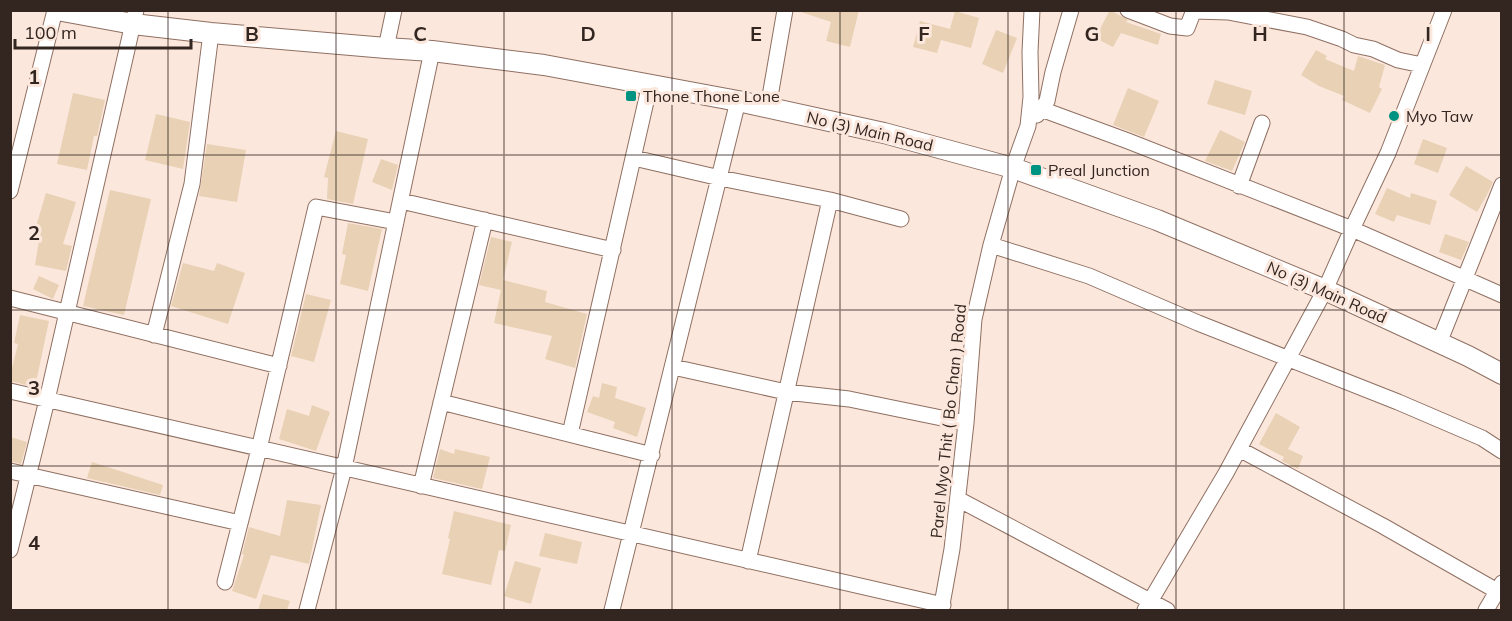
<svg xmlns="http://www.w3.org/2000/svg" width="1512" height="621" font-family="Mulish,sans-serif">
<rect width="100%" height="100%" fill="#fce7dd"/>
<path fill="#e8d1b4" d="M 802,10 L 859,10 L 850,47 L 826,41 L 831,22 L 801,12 Z
M 1110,10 L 1128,20 L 1126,22 L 1161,34 L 1158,45 L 1121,33 L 1113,47 L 1095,38 Z
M 955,11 L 979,18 L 971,48 L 941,40 L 937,53 L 913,47 L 920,21 L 950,29 Z
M 996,30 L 1017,38 L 1003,73 L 982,64 Z
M 1316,50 L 1327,56 L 1325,59 L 1354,71 L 1358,56 L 1385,65 L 1379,87 L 1382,89 L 1370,113 L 1342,100 L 1344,96 L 1319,86 L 1301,75 Z
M 1215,80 L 1252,91 L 1245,115 L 1207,104 Z
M 1128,88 L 1159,101 L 1144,137 L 1113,125 Z
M 73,93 L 105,100 L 97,136 L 94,136 L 87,170 L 57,164 Z
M 156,114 L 190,122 L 183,169 L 145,160 Z
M 1220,130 L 1245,142 L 1232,171 L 1205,161 Z
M 336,131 L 368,139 L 353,204 L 327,199 L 328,178 L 324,177 Z
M 1423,139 L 1447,148 L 1438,173 L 1414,164 Z
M 207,144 L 246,150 L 237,202 L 199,196 Z
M 381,159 L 398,165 L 392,190 L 372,182 Z
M 1466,166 L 1493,182 L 1487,195 L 1477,212 L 1449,195 Z
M 1387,188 L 1410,198 L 1411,193 L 1437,201 L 1430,225 L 1397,215 L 1394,222 L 1375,214 Z
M 110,190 L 151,199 L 124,315 L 83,306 Z
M 46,193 L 76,202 L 63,244 L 72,246 L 66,271 L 35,265 L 40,234 L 34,233 Z
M 348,223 L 382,229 L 368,291 L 340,284 L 346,255 L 342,254 Z
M 1445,234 L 1469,242 L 1461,260 L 1439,252 Z
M 491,237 L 512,242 L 503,280 L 547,291 L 545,302 L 587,314 L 575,368 L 545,359 L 552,336 L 494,323 L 501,290 L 479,285 Z
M 183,263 L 214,271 L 217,263 L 245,273 L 228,324 L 171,306 Z
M 39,276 L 59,285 L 53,299 L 33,289 Z
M 306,294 L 331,300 L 314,362 L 291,356 Z
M 20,315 L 49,321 L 35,387 L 10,381 L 10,376 L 18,344 L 14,343 Z
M 602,383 L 617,387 L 615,398 L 646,408 L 637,437 L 613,428 L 615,422 L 587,412 L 593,396 L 599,398 Z
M 312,405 L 330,412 L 316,451 L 279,439 L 287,409 L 309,416 Z
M 1276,413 L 1300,427 L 1288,449 L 1303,456 L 1298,469 L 1282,461 L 1284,457 L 1259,444 Z
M 10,437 L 27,442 L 21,464 L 10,461 Z
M 440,449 L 454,454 L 455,449 L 490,457 L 482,489 L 433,478 Z
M 92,462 L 163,485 L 160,495 L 87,478 Z
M 287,500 L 321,505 L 309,564 L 271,555 L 256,599 L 232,591 L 244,555 L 242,554 L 249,527 L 280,536 Z
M 454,511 L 511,525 L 505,551 L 499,550 L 491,585 L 442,574 L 450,539 L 448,538 Z
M 545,533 L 582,542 L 577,564 L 539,556 Z
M 515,561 L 541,568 L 531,604 L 504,596 Z
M 263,594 L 290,601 L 287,610 L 258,610 Z"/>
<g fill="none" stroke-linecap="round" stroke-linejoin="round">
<g stroke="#8f7062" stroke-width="17">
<path id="minor" d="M 1128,10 L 1170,26 L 1187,28 L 1194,10
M 1194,11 L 1228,12 L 1307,27 L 1342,39 L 1354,45 L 1373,49 L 1398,60 L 1422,65
M 386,48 L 394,10
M 768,108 L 785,10
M 1041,109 L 1128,141 L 1352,229 L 1502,295
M 1037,115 L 1047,101 L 1053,72 L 1071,10
M 634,158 L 720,178 L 830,200 L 901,219
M 1239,186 L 1262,123
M 10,191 L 55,10
M 401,201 L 613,250
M 991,245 L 1089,276 L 1198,323 L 1398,402 L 1482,438 L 1502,451
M 10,298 L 279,366
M 154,335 L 192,184 L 211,33
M 1439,343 L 1502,185
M 673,367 L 786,392 L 849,399 L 966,423
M 10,391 L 943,605
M 441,402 L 652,455
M 570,434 L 650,84
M 1239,449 L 1383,526 L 1497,591
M 10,471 L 240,523
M 421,486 L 485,220
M 958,499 L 1167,610
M 10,550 L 47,400 L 136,10
M 748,561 L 830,200
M 225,582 L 259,449 L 316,207 L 396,222
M 307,610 L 344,468 L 432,51
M 612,610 L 738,101
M 941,610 L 952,549 L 966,423 L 974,319 L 991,245 L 1013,168 L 1028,126 L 1031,97 L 1030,52 L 1032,10
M 1145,610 L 1226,473 L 1325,290 L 1352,229 L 1388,153 L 1444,10
M 1486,610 L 1502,583"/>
</g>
<g stroke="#8f7062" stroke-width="22">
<path id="major" d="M 57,10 L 133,24 L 211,33 L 386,48 L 432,51 L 544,65 L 738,101 L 884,133 L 1013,168 L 1157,220 L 1325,290 L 1468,356 L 1502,374"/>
</g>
<use href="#minor" stroke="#fff" stroke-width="15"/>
<use href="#major" stroke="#fff" stroke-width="20"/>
</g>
<path fill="none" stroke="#332620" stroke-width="1.5" stroke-opacity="0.55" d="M 168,10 L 168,610M 336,10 L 336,610M 504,10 L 504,610M 672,10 L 672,610M 840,10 L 840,610M 1008,10 L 1008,610M 1176,10 L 1176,610M 1344,10 L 1344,610M 10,155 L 1502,155M 10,310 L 1502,310M 10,466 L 1502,466"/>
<g fill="#009381" stroke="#fce7dd" stroke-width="2">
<rect x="625" y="90" width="12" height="12" rx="3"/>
<circle cx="1394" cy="116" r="6"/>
<rect x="1030" y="164" width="12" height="12" rx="3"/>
</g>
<g text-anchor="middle" stroke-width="6" stroke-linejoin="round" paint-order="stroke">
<g font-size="16" fill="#332620" stroke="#fce7dd" text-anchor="start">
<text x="643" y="102">Thone Thone Lone</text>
<text x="1406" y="122">Myo Taw</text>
<text x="1048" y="176">Preal Junction</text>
</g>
<g font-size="16" fill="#332620" stroke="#fce7dd">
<text transform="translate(870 131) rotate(13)" y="6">No (3) Main Road</text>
<text transform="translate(1327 292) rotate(24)" y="6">No (3) Main Road</text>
<text transform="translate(948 421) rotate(-84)" y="6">Parel Myo Thit ( Bo Chan ) Road</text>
</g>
</g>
<g font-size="20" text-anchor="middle" font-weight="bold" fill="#332620" stroke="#fce7dd" stroke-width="6" stroke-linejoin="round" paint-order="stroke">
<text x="252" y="41">B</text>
<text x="420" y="41">C</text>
<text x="588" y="41">D</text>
<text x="756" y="41">E</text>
<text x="924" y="41">F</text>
<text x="1092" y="41">G</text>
<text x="1260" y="41">H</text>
<text x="1428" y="41">I</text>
<text x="34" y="84">1</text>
<text x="34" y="240">2</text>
<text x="34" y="395">3</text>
<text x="34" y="550">4</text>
</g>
<rect width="1512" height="621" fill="none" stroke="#332620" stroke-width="24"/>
<path d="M15 39v9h176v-9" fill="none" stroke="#332620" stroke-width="3"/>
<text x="24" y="39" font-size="18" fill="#332620" stroke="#fce7dd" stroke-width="4.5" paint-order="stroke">100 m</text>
</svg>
